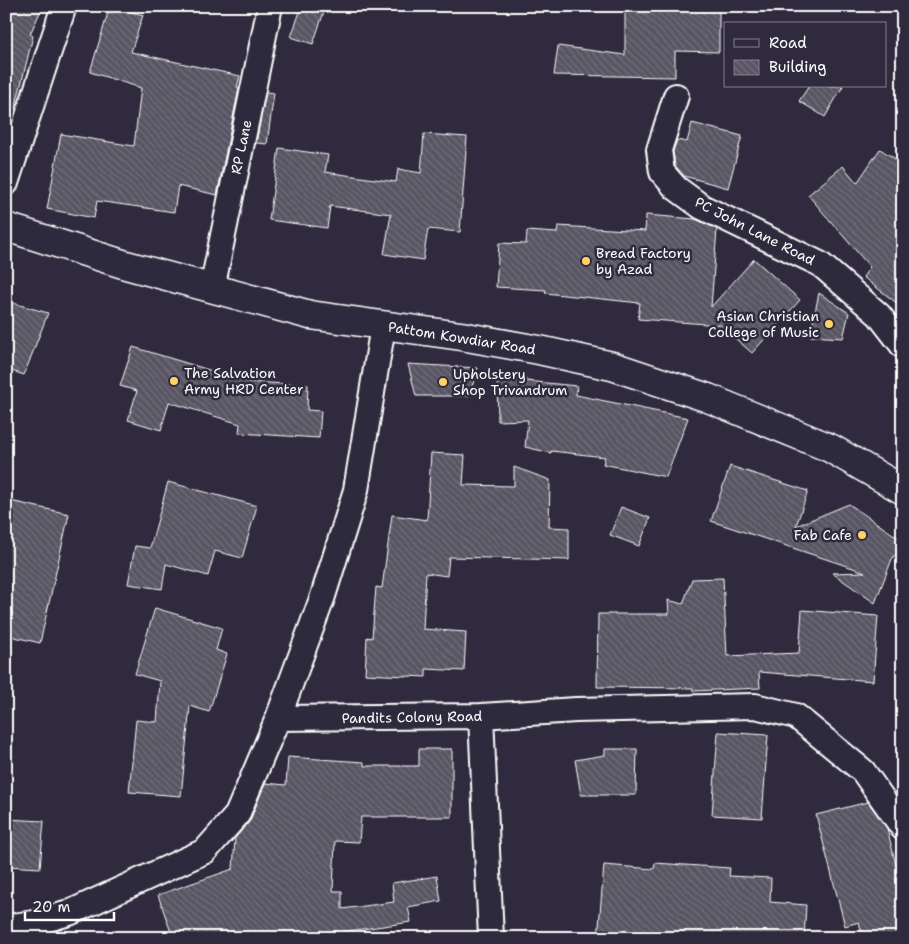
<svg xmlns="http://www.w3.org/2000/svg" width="909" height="944" font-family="'Shantell Sans',sans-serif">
<defs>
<pattern id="building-back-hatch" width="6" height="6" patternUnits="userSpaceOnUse" patternTransform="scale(1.25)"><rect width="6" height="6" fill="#595564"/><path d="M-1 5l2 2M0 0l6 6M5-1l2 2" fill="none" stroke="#726e7b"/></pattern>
</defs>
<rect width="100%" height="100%" fill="#2f2a3d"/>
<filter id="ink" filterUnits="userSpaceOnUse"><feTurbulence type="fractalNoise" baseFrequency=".02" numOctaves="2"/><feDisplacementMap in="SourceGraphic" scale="10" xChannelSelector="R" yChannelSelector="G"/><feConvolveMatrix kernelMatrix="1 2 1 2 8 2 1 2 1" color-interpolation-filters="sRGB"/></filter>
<g filter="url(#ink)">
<path fill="url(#building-back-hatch)" stroke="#fff" d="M 6,6 L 43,6 L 30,34 L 33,36 L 15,109 L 6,108 Z
M 110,6 L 143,15 L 131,52 L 240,76 L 237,87 L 239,88 L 217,195 L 178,186 L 174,212 L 97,201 L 94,218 L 47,209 L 61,134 L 134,146 L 141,88 L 90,72 Z
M 302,6 L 326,6 L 313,44 L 291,37 Z
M 625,6 L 719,6 L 719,52 L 675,51 L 675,77 L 554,75 L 558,46 L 625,55 Z
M 809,86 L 843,86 L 825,117 L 799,101 Z
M 266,92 L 274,93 L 267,144 L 256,143 Z
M 692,123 L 742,136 L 728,188 L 684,176 L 675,166 L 673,151 L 677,140 L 687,142 Z
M 424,134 L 467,137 L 460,232 L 428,229 L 423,260 L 384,254 L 391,214 L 330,206 L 327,228 L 269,220 L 279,148 L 328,155 L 325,172 L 396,182 L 398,169 L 421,173 Z
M 880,149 L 903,164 L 903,308 L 863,277 L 870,267 L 808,195 L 843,166 L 857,183 Z
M 646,215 L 695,219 L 717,229 L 711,307 L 754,259 L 800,300 L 752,353 L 720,325 L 638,319 L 640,303 L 545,293 L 546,290 L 496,287 L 499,243 L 526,244 L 527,231 L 557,233 L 558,226 L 645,231 Z
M 819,293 L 849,313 L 843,338 L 810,336 Z
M 6,301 L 48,313 L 24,375 L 6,369 Z
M 133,347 L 249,382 L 308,385 L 307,410 L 321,411 L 319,438 L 239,433 L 240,424 L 169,402 L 161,430 L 128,420 L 137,391 L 120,386 Z
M 408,364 L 478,368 L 469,396 L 416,396 Z
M 526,379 L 526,381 L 577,386 L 576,395 L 688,418 L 666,477 L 603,464 L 605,457 L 551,451 L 551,453 L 525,447 L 528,420 L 498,421 L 497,380 Z
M 431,453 L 465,455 L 463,485 L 514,486 L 514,467 L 550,480 L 549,527 L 569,528 L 569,560 L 449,557 L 447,576 L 426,573 L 423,629 L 466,632 L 464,671 L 426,669 L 426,677 L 365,674 L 367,637 L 372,638 L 376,587 L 382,588 L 392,515 L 427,520 Z
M 730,466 L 808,491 L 796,526 L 849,504 L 903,541 L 903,545 L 892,559 L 875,603 L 832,573 L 865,572 L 711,521 Z
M 168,482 L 257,506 L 242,558 L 215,551 L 208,576 L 166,564 L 162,589 L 128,584 L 135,546 L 150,548 Z
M 6,500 L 69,514 L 40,643 L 6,635 Z
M 621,507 L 650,518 L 639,546 L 610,535 Z
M 723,578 L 727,656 L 799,653 L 802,610 L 878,616 L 873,681 L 759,672 L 760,688 L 693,691 L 693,688 L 597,687 L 598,614 L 669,614 L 668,600 L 683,604 L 692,579 Z
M 155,608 L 222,628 L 216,650 L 227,654 L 209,712 L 190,706 L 181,796 L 129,792 L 136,720 L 157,722 L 160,681 L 135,674 Z
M 718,732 L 768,735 L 762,818 L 712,815 Z
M 419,749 L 452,749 L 452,817 L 361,817 L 359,842 L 335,841 L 333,891 L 342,891 L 342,909 L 394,902 L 392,883 L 437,876 L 441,901 L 408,907 L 411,922 L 342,932 L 342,937 L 233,936 L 233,938 L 173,938 L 158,895 L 233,869 L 235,838 L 250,821 L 265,783 L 286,785 L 288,757 L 364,762 L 364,766 L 419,766 Z
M 605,749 L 637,749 L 636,795 L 581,795 L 575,760 L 605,755 Z
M 868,802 L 887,828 L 903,894 L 903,938 L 863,938 L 859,922 L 845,926 L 816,815 Z
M 6,819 L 44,821 L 40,868 L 6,866 Z
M 655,863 L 730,868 L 729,876 L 771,878 L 770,902 L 806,905 L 804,938 L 598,938 L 604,865 L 654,869 Z"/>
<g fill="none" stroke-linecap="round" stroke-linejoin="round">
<g stroke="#fff" stroke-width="28">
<path id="minor" d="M 676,96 L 659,150 L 662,172 L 676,188 L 702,207 L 820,264 L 879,315 L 903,346
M 6,183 L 64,6
M 212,289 L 270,6
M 481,716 L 491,938
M 278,718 L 481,716 L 576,710 L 755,706 L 796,716 L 863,771 L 903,828
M 6,927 L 34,923 L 69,913 L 205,851 L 237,815 L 278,718 L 323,596 L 356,490 L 383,326"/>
</g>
<g stroke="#fff" stroke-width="31">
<path id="secondary" d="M 6,227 L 126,265 L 310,315 L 461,336 L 539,350 L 612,366 L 708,398 L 830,448 L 903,490"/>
</g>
<use href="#minor" stroke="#2f2a3d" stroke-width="24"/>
<use href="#secondary" stroke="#2f2a3d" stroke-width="28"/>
</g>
</g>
<g fill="#ffd166" stroke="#2f2a3d" stroke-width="2">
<circle cx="586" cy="261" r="5"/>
<circle cx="829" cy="324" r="5"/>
<circle cx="174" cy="381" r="5"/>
<circle cx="443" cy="382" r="5"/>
<circle cx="862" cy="535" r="5"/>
</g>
<g text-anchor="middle" stroke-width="5" stroke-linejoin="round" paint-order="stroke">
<g font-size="14" fill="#fff" stroke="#2f2a3d">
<text transform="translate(241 147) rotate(-78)" y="5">RP Lane</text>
<text transform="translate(755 231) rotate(27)" y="5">PC John Lane Road</text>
<text transform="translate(462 338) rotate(9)" y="5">Pattom Kowdiar Road</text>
<text transform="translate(412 717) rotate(-1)" y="5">Pandits Colony Road</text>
</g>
<g font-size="14" fill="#fff" stroke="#2f2a3d" text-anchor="start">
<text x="596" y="258">Bread Factory<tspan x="596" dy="16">by Azad</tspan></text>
<text x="819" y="321" text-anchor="end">Asian Christian<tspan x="819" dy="16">College of Music</tspan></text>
<text x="184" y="378">The Salvation<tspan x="184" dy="16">Army HRD Center</tspan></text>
<text x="453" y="379">Upholstery<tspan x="453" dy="16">Shop Trivandrum</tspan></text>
<text x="852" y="540" text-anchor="end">Fab Cafe</text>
</g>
</g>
<rect width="909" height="944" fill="none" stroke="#2f2a3d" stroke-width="25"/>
<rect x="12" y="12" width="884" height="919" fill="none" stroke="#fff" stroke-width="2" filter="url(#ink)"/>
<rect x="724" y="22" width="162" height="65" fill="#2f2a3d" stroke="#827f8b"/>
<rect x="734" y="39" width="25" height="8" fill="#2f2a3d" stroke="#827f8b"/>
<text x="769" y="48" font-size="15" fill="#ffffff">Road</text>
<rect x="734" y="60" width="25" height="15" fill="url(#building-back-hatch)" stroke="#827f8b"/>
<text x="769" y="72" font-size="15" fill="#ffffff">Building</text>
<path d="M25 912v8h89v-8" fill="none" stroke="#ffffff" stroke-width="2.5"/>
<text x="32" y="912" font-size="15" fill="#ffffff" stroke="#2f2a3d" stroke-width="4" paint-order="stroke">20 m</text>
</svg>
